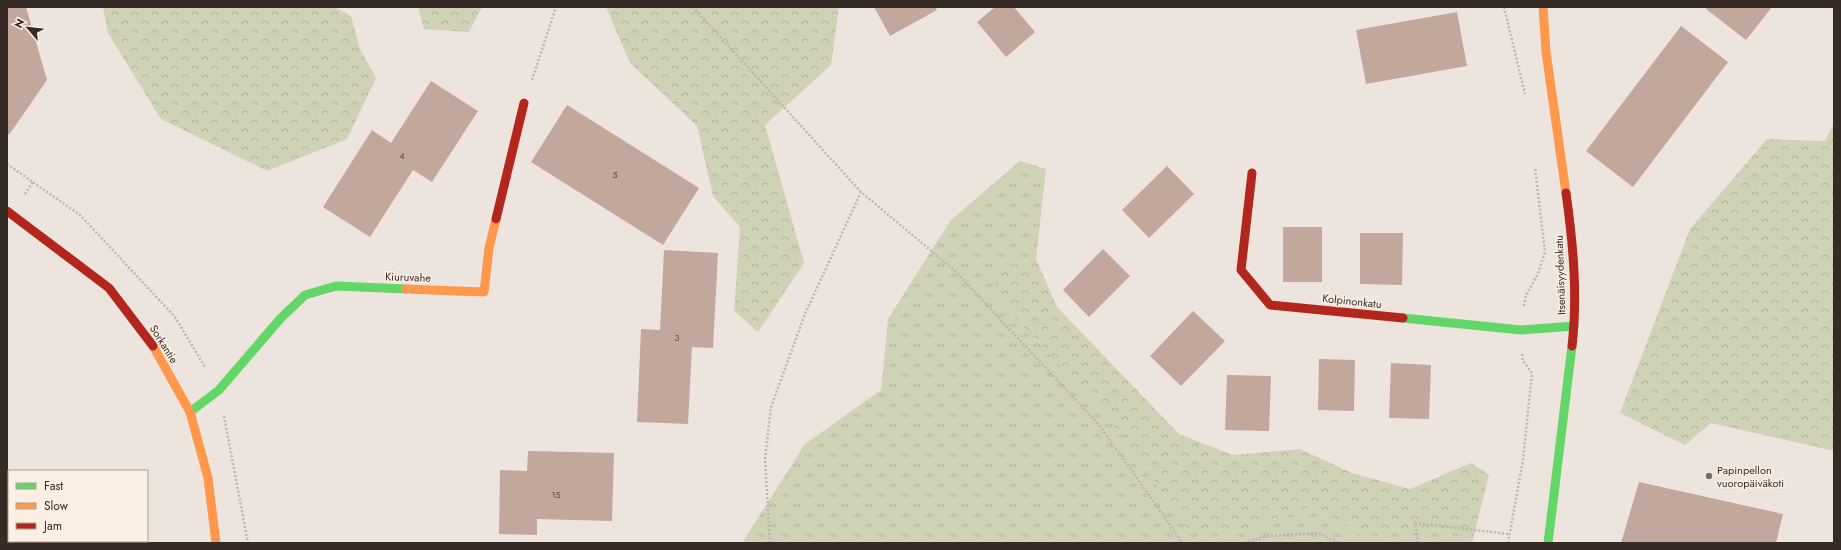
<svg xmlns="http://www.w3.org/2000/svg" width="1841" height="550" font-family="Jost,sans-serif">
<defs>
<pattern id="grass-tufts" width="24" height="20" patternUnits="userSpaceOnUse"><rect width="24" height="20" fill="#cfd2b6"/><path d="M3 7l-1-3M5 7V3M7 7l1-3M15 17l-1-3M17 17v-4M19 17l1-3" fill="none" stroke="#b2b49c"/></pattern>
<pattern id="forest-crowns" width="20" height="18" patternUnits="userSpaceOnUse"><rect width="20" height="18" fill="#cfd2b6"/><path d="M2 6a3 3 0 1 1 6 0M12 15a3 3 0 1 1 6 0" fill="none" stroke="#b2b49c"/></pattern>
</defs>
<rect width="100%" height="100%" fill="#ede5dd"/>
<path fill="url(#grass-tufts)" d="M 1020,161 L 1046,169 L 1036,259 L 1002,267 L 1174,509 L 1189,533 L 1210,540 L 1310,508 L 1359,532 L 1366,543 L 742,543 L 805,444 L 881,390 L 888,319 L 950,221 Z"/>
<path fill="url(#forest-crowns)" d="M 103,7 L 334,7 L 351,16 L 360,49 L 376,78 L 347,139 L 267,171 L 161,119 L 108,33 Z
M 418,7 L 482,7 L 469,32 L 424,29 Z
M 606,7 L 839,7 L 831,65 L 765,125 L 804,263 L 758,332 L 734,311 L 740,227 L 713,196 L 697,126 L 630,63 Z
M 1834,123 L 1834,451 L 1711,423 L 1685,445 L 1620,413 L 1690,229 L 1767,139 L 1825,141 Z
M 1036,259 L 1057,307 L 1179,434 L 1233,455 L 1300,449 L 1352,473 L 1410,489 L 1471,463 L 1489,475 L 1472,543 L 1366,543 L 1359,532 L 1310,508 L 1210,540 L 1189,533 L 1174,509 L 1108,417 L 991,292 L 1002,267 Z"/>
<path fill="#c2a79d" d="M 7,7 L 26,7 L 47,80 L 9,135 L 7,133 Z
M 874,7 L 935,7 L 937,10 L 890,36 Z
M 995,7 L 1014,7 L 1035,32 L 1006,57 L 977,22 Z
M 1707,7 L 1772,7 L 1746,40 L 1706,9 Z
M 1457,12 L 1467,66 L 1366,84 L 1356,30 Z
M 1681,26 L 1728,62 L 1633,187 L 1586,151 Z
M 431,81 L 478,111 L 432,182 L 413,170 L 370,237 L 323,207 L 372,130 L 391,143 Z
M 567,105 L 699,188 L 663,245 L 531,162 Z
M 1167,166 L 1194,194 L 1149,238 L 1122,210 Z
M 1283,227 L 1322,227 L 1322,282 L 1283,282 Z
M 1360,233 L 1403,233 L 1402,285 L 1360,284 Z
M 1103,249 L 1130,276 L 1089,317 L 1063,290 Z
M 664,250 L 718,253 L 713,348 L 692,347 L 688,424 L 637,422 L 641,329 L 660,330 Z
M 1193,311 L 1225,341 L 1181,386 L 1150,356 Z
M 1319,359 L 1355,360 L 1354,411 L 1318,410 Z
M 1391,363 L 1431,365 L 1429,419 L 1389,418 Z
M 1227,375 L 1271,376 L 1269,431 L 1225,430 Z
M 528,451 L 614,453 L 612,521 L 537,519 L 537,535 L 499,534 L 500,470 L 527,471 Z
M 1639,482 L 1783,514 L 1776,543 L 1621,543 Z
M 7,534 L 9,535 L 9,541 L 18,541 L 21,543 L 7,543 Z
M 38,541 L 107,541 L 106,543 L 37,543 Z"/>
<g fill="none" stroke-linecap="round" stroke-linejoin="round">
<path stroke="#beb5b0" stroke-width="2.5" stroke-dasharray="2 2" stroke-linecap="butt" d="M 693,7 L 861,192 L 954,270 L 1099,425 L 1164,516 L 1182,543
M 1504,7 L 1525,94
M 532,80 L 556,7
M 7,164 L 80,215 L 175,317 L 205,367
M 25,194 L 33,182
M 1524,306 L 1526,295 L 1537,276 L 1545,252 L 1535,168
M 224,416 L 248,543
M 770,543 L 765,459 L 771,407 L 805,314 L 861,192
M 1244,543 L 1268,536 L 1318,533 L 1339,543
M 1418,543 L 1415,523 L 1509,534
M 1508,543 L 1523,460 L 1532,373 L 1523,361 L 1522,354"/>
<path stroke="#63d668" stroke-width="9" d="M 1403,318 L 1521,330 L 1574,326
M 190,412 L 219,390 L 280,319 L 305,295 L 336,286 L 406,289
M 1548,543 L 1572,346"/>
<path stroke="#ff974d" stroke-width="9" d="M 1543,7 L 1546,52 L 1566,193
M 406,289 L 484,292 L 489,248 L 496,219
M 153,346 L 190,412 L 208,478 L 216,543"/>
<path stroke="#b3261e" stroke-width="9" d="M 1252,173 L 1241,270 L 1270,305 L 1403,318
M 1566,193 C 1573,243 1578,295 1572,346
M 7,211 L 109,288 L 153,346
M 496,219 L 524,103"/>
</g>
<circle fill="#766b65" stroke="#fbefe4" stroke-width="1.5" cx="1709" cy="476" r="4"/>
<g text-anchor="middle" stroke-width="3" stroke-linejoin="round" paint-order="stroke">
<g font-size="9" fill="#594943">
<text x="402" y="159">4</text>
<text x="615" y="178">5</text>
<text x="677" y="341">3</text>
<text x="556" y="498">15</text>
</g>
<g font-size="11" fill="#362a25" stroke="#fbefe4">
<text transform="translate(1560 275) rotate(-92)" y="4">Itsenäisyydenkatu</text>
<text transform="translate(408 277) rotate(2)" y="4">Kiuruvahe</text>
<text transform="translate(1352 301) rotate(6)" y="4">Kolpinonkatu</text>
<text transform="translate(164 344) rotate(58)" y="4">Sorkantie</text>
</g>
<g font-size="11" fill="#362a25" stroke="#fbefe4" text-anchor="start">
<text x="1717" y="474">Papinpellon<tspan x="1717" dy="13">vuoropäiväkoti</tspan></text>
</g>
</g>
<rect width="1841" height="550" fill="none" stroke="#362a25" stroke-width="16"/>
<rect x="8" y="470" width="140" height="72" fill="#fbefe4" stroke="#aca098"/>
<rect x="16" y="483" width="20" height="6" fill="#63d668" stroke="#aca098"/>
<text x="44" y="490" font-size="12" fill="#362a25">Fast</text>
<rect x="16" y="503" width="20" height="6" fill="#ff974d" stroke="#aca098"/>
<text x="44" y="510" font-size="12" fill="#362a25">Slow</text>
<rect x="16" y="523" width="20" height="6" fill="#b3261e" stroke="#aca098"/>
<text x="44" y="530" font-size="12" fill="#362a25">Jam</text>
<g transform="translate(28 28) rotate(298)" stroke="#fbefe4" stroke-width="3" paint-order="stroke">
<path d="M0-3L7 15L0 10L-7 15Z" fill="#362a25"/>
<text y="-6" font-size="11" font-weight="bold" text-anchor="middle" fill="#362a25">N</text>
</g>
</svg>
